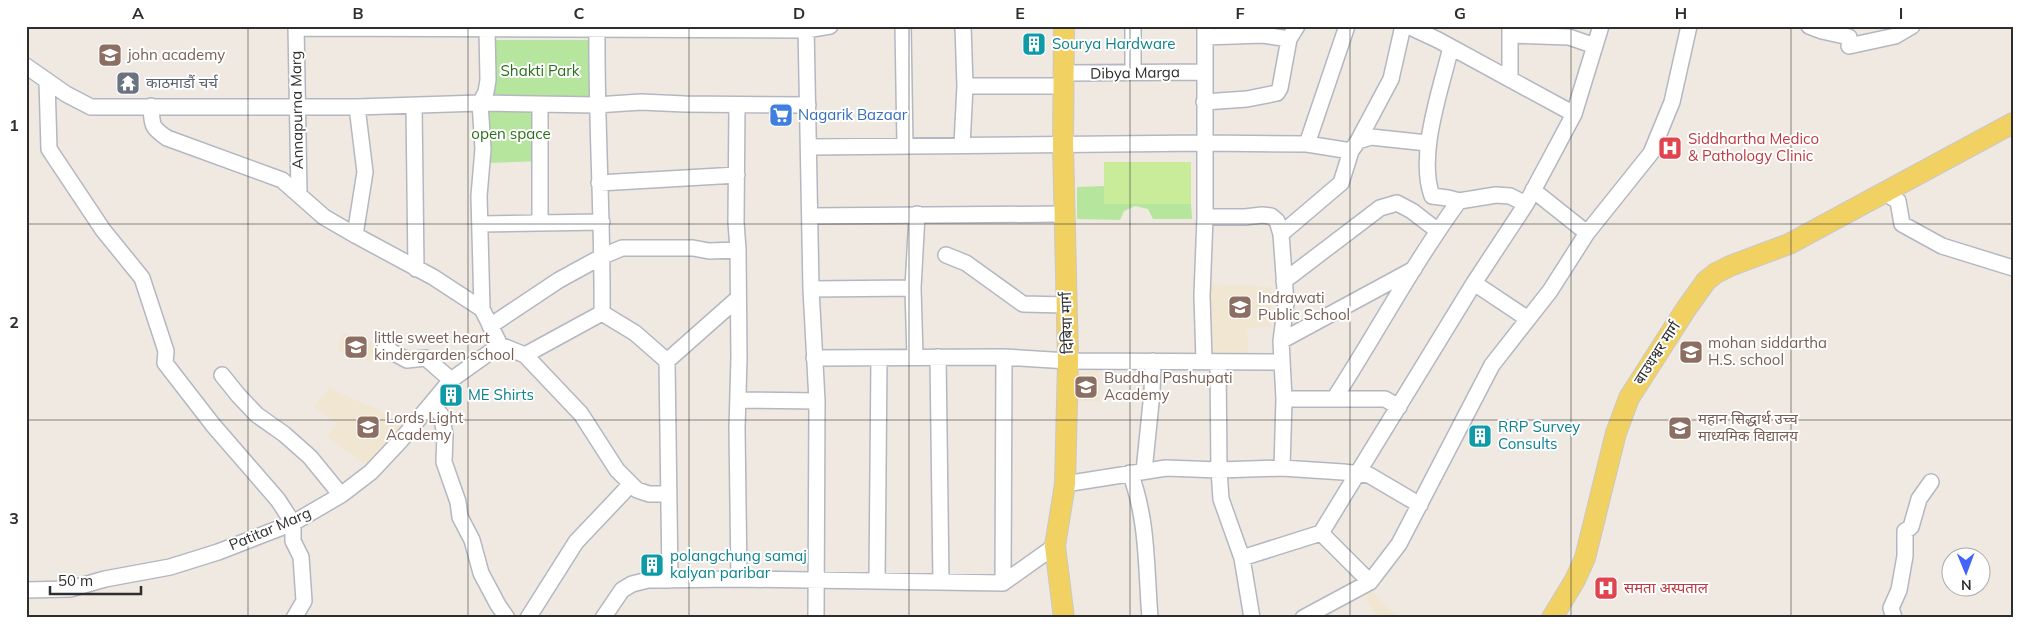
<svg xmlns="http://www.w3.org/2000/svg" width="2039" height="644" font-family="Mulish,'Noto Sans Devanagari',sans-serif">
<rect width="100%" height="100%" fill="#efe9e1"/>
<path fill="#f0e6d1" d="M 1209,284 L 1271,287 L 1271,327 L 1247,328 L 1249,359 L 1215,358 L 1208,353 Z
M 343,333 L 376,345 L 370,361 L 337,350 Z
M 1099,371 L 1100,401 L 1073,402 L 1073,373 Z
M 330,387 L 350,398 L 376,408 L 406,430 L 369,467 L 327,437 L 337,423 L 314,407 Z
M 1371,592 L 1391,610 L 1401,618 L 1378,618 L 1364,597 Z"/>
<path fill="#b6e59e" d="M 490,40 L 590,40 L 590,101 L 490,101 Z
M 482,104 L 540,105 L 541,161 L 487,163 Z
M 1104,186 L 1104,204 L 1191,204 L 1192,219 L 1153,219 L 1148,209 L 1135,206 L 1124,211 L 1120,220 L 1077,219 L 1077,187 Z"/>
<path fill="#c9ec9a" d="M 1104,162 L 1191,162 L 1191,204 L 1104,204 Z"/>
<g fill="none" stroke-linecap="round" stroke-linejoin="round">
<g stroke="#b4b7c1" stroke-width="18">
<path id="minor" d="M 296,26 L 299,193
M 597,26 C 596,123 603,217 602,313 L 635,333 L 667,361 L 670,580
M 806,26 L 811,289 L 817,401 L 816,618
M 903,26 L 905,146
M 1408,26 L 1438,40 L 1574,114
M 1809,26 L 1822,31 L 1849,37
M 296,28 L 806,30 L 830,26
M 1510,35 L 1569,37 L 1595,46
M 1205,37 L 1263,35 L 1289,39 L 1297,26
M 1849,46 L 1895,36 L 1912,26
M 1451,47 C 1441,89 1417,155 1432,196 L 1448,198 L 1459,201 L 1496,195 L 1510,196 L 1526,204
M 26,66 L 66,94 L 91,107 L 357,107 L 480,103 L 596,105 L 641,102 L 685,104 L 808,105
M 1133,72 L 1133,26
M 1065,73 L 1205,72
M 1510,79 L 1510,26
M 47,81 L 49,149 L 103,230 L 142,278 L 166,351 L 165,363 L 213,425 L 278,500 L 293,523 L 293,541 L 301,557 L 304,601 L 294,618
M 965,86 L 1064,86
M 1204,102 L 1247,99 L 1277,93 L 1280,88 L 1289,39
M 540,105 L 540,223
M 737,105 L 736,222 L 738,250 L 739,358 L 737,428 L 739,579
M 151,106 C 152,125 151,127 167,138 L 282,180 L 324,217 L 355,235 L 433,277 L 482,309 L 500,345 L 525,355 L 581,414 L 617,470 L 637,490 L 649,494 L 668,494
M 414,106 L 416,269
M 1358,141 L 1391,79 L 1403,26
M 1307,144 L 1347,26
M 962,145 L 965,86 L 963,26
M 809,147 L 1204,143 L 1307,144 L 1351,151 L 1358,141 L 1371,137 L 1427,143
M 599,183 L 737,175
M 1533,190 L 1587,233
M 1885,193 L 1898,201 L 1902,224 L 1942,246 L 2013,268
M 810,216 L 1064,214
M 1205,217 L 1245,217 L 1262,215 L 1271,216 L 1277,221 L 1281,234 L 1286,303 L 1281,341 L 1284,399 L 1282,468
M 480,224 L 602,222
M 1281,234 L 1341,183 L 1351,151
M 355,235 L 365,172 L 357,107
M 946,255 L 966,263 L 1023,304 L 1066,305
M 1284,281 L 1380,208 L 1397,203 L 1412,211 L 1438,231
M 1474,283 L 1528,319
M 811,289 L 913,288
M 482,309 L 479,196 L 483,149 L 480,103 L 486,92 L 488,80 L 487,29
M 490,326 L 559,280 L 603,256 L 622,248 L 693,248 L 709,251 L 738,250
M 1281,341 L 1414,269
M 385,348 L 407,360 L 426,358 L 451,380
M 525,355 L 602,313
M 915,357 L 913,288 L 917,214
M 938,357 L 941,582
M 814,358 L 1004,357 L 1068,361 L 1281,362
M 667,361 L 737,299
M 1204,361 L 1202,296 L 1205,217 L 1205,26
M 1218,362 L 1219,470 L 1221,499 L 1242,558 L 1252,618
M 222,375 L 238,395 L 257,415 L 284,434 L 310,457 L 341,495
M 1284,399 L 1385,399 L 1399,407
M 1334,399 C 1376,334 1413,264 1459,201
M 739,400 L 817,401
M 432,404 L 441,415 L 445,434 L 444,462 L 458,502 L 460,517 L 472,540 L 481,573 L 498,605 L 507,618
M 1144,471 L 1152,393 L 1153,361
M 1130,473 C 1148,519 1146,569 1150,618
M 1065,484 L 1166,468 L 1219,470 L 1282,468 L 1343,472 L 1369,475 L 1420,505
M 1321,533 L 1370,582
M 1242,558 L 1321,533 L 1474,283 L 1526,204 L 1574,114 L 1601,26
M 877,581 L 879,358
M 1003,583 L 1004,357
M 26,590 L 70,589 L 105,579 L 170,567 L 218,552 L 293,523 L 341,495 L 371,472 L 401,440 L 451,380 L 500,345
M 528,618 L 576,542 L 631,484
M 603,618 L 622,590 L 632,584 L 648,580 L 739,579 L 1003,583 L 1055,546
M 1303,618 L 1370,582 L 1399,544 L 1492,365 L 1550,291 L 1587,233 L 1651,153 L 1672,102 L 1689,26
M 1894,618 L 1891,608 L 1899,590 L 1905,556 L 1905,531 L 1911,527 L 1919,499 L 1931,482"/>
</g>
<g stroke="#c9c9c9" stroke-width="22">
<path id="major" d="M 1064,26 L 1063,145 L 1068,361 L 1065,484 L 1055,546 L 1064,618
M 1552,618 L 1575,580 L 1585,558 L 1616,433 L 1629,398 L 1686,309 L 1706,281 L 1716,273 L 1730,266 L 1789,244 L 2013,123"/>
</g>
<use href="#minor" stroke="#fff" stroke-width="15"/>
<use href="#major" stroke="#f2d163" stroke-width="20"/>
</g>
<path fill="none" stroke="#2e2e2e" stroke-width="1" stroke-opacity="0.55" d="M 248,26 L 248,618M 468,26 L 468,618M 689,26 L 689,618M 909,26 L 909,618M 1130,26 L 1130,618M 1350,26 L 1350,618M 1571,26 L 1571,618M 1791,26 L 1791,618M 26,224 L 2013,224M 26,420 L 2013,420"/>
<defs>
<g id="building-square" transform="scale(1.25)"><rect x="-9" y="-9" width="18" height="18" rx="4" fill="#0f9aa8" stroke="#fff"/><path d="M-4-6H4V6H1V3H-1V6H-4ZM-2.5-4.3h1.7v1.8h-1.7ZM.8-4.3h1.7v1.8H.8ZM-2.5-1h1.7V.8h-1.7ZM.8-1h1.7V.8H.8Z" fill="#fff"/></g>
<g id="school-square" transform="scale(1.25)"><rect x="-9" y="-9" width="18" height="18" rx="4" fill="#8d6e63" stroke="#fff"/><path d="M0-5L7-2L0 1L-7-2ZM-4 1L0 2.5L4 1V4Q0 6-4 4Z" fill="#fff"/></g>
<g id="temple-square" transform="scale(1.25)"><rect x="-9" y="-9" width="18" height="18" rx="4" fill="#6b7280" stroke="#fff"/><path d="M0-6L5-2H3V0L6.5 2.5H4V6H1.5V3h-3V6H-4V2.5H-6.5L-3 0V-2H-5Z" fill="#fff"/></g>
<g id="supermarket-square" transform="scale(1.25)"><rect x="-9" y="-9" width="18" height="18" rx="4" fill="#3f7fe0" stroke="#fff"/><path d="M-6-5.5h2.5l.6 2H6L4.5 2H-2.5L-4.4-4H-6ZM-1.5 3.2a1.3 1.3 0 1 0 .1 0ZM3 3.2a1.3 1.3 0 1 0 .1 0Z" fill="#fff"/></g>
<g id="hospital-square" transform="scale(1.25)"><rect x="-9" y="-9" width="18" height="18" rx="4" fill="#e0444e" stroke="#fff"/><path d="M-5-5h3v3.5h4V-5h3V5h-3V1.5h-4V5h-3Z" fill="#fff"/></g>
</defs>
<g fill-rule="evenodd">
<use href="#building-square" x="1034" y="44"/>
<use href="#school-square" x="110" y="55"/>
<use href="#temple-square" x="128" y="83"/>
<use href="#supermarket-square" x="781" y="115"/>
<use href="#hospital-square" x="1670" y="148"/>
<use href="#school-square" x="1240" y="307"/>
<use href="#school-square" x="356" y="347"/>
<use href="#school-square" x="1691" y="352"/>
<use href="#school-square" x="1086" y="387"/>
<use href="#building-square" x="451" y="395"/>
<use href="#school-square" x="368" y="427"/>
<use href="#school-square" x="1680" y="428"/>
<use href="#building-square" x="1480" y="436"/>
<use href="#building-square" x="652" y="565"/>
<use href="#hospital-square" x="1606" y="588"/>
</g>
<g text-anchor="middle" stroke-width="4" stroke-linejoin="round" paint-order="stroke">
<g font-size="15" fill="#0d838f" stroke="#fff" text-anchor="start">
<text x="1052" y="49">Sourya Hardware</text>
<text x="468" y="400">ME Shirts</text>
<text x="1498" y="432">RRP Survey<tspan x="1498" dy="17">Consults</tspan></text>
<text x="670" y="561">polangchung samaj<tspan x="670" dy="17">kalyan paribar</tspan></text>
</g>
<g font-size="15" fill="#785e54" stroke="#fff" text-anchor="start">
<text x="128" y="60">john academy</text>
<text x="1258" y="303">Indrawati<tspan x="1258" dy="17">Public School</tspan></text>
<text x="374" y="343">little sweet heart<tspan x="374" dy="17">kindergarden school</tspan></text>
<text x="1708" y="348">mohan siddartha<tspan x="1708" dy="17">H.S. school</tspan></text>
<text x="1104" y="383">Buddha Pashupati<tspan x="1104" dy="17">Academy</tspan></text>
<text x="386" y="423">Lords Light<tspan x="386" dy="17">Academy</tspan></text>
<text x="1698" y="424">महान सिद्धार्थ उच्च<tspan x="1698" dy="17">माध्यमिक विद्यालय</tspan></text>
</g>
<g font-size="15" fill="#2c6e1b" stroke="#fff">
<text x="540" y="76">Shakti Park</text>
<text x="511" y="139">open space</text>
</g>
<g font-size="15" fill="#2e2e2e" stroke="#fff">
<text transform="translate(1135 73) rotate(-1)" y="5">Dibya Marga</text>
<text transform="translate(297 110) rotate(-91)" y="5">Annapurna Marg</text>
<text transform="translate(1067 323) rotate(-92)" y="5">दिबिया मार्ग</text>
<text transform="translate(1657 353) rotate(-57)" y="5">बाउधश्वर मार्ग</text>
<text transform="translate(270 529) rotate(-23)" y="5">Patitar Marg</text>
</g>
<g font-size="15" fill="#5b616d" stroke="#fff" text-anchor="start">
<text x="146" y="88">काठमाडौं चर्च</text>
</g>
<g font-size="15" fill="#366cbe" stroke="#fff" text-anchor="start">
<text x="798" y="120">Nagarik Bazaar</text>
</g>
<g font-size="15" fill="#be3a42" stroke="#fff" text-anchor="start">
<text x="1688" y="144">Siddhartha Medico<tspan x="1688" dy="17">&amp; Pathology Clinic</tspan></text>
<text x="1624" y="593">समता अस्पताल</text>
</g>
</g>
<rect width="2039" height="644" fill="none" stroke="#ffffff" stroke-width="55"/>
<g transform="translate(1966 572) rotate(179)"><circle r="24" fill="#ffffff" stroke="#ababab"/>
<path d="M0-4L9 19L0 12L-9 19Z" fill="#4264fb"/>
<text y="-8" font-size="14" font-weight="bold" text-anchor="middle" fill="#2e2e2e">N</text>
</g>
<path d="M50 586v8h91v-8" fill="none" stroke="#2e2e2e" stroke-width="2.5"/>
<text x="58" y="586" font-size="15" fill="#2e2e2e" stroke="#ffffff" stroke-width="4" paint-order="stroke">50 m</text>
<rect x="28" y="28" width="1984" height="588" fill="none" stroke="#2e2e2e" stroke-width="2"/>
<g font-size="16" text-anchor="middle" font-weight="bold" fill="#2e2e2e">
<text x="138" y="19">A</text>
<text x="358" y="19">B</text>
<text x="579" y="19">C</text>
<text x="799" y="19">D</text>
<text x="1020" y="19">E</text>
<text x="1240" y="19">F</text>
<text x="1460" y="19">G</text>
<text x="1681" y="19">H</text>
<text x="1901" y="19">I</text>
<text x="14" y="131">1</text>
<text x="14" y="328">2</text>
<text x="14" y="524">3</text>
</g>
</svg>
